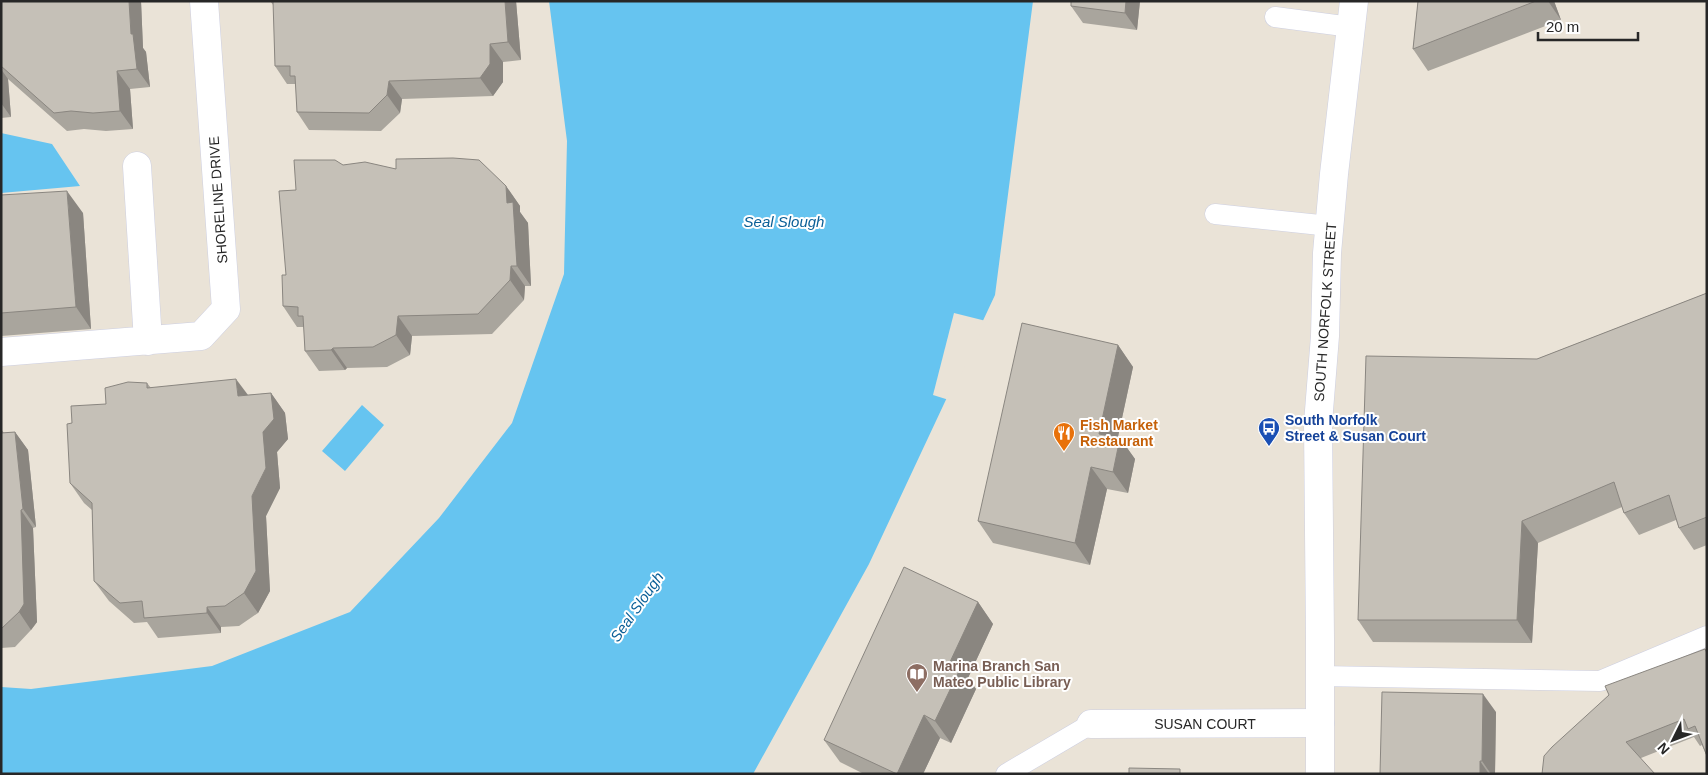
<svg xmlns="http://www.w3.org/2000/svg" width="1708" height="775" font-family="Helvetica,sans-serif">
<rect width="100%" height="100%" fill="#eae3d7"/>
<path fill="#66c4f0" d="M 549,1 L 1033,1 L 995,295 L 869,564 L 753,774 L 1,774 L 1,687 L 31,689 L 212,666 L 350,612 L 439,518 L 512,423 L 564,274 L 567,141 Z
M 1,133 L 52,144 L 80,186 L 1,193 Z
M 362,405 L 384,425 L 345,471 L 322,451 Z"/>
<path fill="#eae3d7" d="M 954,313 L 986,321 L 949,400 L 933,395 Z"/>
<g fill="none" stroke-linecap="round" stroke-linejoin="round">
<g stroke="#cdcfe1" stroke-width="21">
<path id="lane" d="M 1275,17 L 1351,27
M 1215,214 L 1330,226
M 1320,676 L 1600,681 L 1707,636
M 1006,774 L 1091,724"/>
</g>
<g stroke="#cdcfe1" stroke-width="29">
<path id="street" d="M 137,166 L 148,341
M 1,352 L 201,336 L 226,309 L 204,1
M 1091,724 L 1320,723"/>
</g>
<g stroke="#cdcfe1" stroke-width="29">
<path id="secondary" d="M 1320,774 L 1320,639 L 1318,423 L 1325,336 L 1327,253 L 1334,174 L 1354,1"/>
</g>
<use href="#lane" stroke="#fff" stroke-width="20"/>
<use href="#street" stroke="#fff" stroke-width="28"/>
<use href="#secondary" stroke="#fff" stroke-width="28"/>
</g>
<path fill="#a9a59d" d="M 1,1 L 141,1 L 143,48 L 146,52 L 150,87 L 130,89 L 133,129 L 106,131 L 84,129 L 67,131 L 8,79 L 11,117 L 1,118 Z
M 270,1 L 516,1 L 521,60 L 503,62 L 503,82 L 493,96 L 402,99 L 400,113 L 381,131 L 309,130 L 297,112 L 296,84 L 287,84 L 275,66 L 274,6 Z
M 1071,1 L 1140,1 L 1137,30 L 1083,23 L 1071,6 Z
M 1418,1 L 1554,1 L 1561,20 L 1428,71 L 1413,49 Z
M 343,165 L 396,169 L 506,186 L 520,206 L 520,212 L 528,223 L 531,286 L 525,286 L 524,300 L 492,334 L 412,336 L 410,355 L 387,367 L 347,368 L 345,370 L 319,371 L 305,351 L 304,327 L 297,327 L 283,306 L 286,275 L 296,190 Z
M 1,195 L 83,213 L 91,329 L 1,336 Z
M 1707,293 L 1707,545 L 1694,550 L 1679,528 L 1676,520 L 1639,535 L 1624,513 L 1622,507 L 1538,543 L 1532,643 L 1373,642 L 1358,620 L 1537,359 Z
M 1118,345 L 1133,367 L 1118,437 L 1120,438 L 1135,459 L 1128,493 L 1107,489 L 1090,565 L 993,543 L 978,521 Z
M 147,383 L 151,388 L 248,395 L 271,393 L 285,413 L 288,439 L 277,452 L 280,488 L 266,516 L 270,591 L 258,613 L 239,626 L 221,627 L 221,633 L 158,638 L 147,622 L 134,623 L 109,601 L 94,581 L 92,510 L 84,503 L 70,483 L 72,423 Z
M 1,429 L 4,433 L 15,432 L 28,450 L 36,527 L 33,528 L 37,622 L 31,630 L 15,647 L 1,648 Z
M 978,602 L 993,624 L 968,678 L 976,689 L 951,743 L 940,738 L 923,774 L 864,774 L 840,762 L 824,740 Z
M 1705,649 L 1707,651 L 1707,757 L 1702,745 L 1700,746 L 1694,737 L 1641,758 L 1542,774 Z
M 1496,712 L 1495,774 L 1380,774 Z"/>
<path fill="#8a8680" d="M 129,1 L 141,1 L 143,48 L 146,52 L 150,87 L 137,69 L 131,34 Z
M 505,1 L 516,1 L 521,60 L 508,42 Z
M 1126,1 L 1140,1 L 1137,30 L 1125,13 Z
M 1548,1 L 1554,1 L 1561,20 Z
M 490,44 L 503,62 L 503,82 L 493,96 L 480,78 Z
M 1,69 L 8,79 L 11,117 L 1,103 Z
M 117,71 L 130,89 L 133,129 L 120,111 Z
M 389,81 L 402,99 L 400,113 L 387,95 Z
M 506,186 L 520,206 L 520,212 L 528,223 L 531,286 L 517,266 L 507,203 Z
M 67,191 L 83,213 L 91,329 L 76,307 Z
M 511,266 L 525,286 L 524,300 L 510,280 Z
M 398,316 L 412,336 L 410,355 L 396,335 Z
M 1118,345 L 1133,367 L 1114,455 L 1099,434 Z
M 333,348 L 347,368 L 345,370 L 331,350 Z
M 236,379 L 251,399 L 238,396 Z
M 271,393 L 285,413 L 288,439 L 277,452 L 280,488 L 266,516 L 270,591 L 258,613 L 244,593 L 252,496 L 263,432 Z
M 15,432 L 28,450 L 36,527 L 23,509 Z
M 1120,438 L 1135,459 L 1128,493 L 1113,472 Z
M 1091,467 L 1107,489 L 1090,565 L 1075,543 Z
M 21,510 L 33,528 L 37,622 L 31,630 L 19,612 Z
M 1522,521 L 1538,543 L 1532,643 L 1517,620 Z
M 978,602 L 993,624 L 968,678 L 976,689 L 951,743 L 935,721 L 950,662 Z
M 207,607 L 221,627 L 221,633 L 207,613 Z
M 1483,694 L 1496,712 L 1495,774 L 1491,774 L 1482,761 Z
M 924,715 L 940,738 L 923,774 L 897,774 Z
M 1480,761 L 1489,774 L 1480,774 Z"/>
<path fill="#c5c0b7" stroke="#8a8680" d="M 1,1 L 129,1 L 131,34 L 133,34 L 137,69 L 117,71 L 120,111 L 93,113 L 71,111 L 54,113 L 1,66 Z
M 273,1 L 505,1 L 508,42 L 490,44 L 490,64 L 480,78 L 389,81 L 387,95 L 369,113 L 297,112 L 295,76 L 290,76 L 290,66 L 275,66 Z
M 1071,1 L 1126,1 L 1125,13 L 1071,6 Z
M 1418,1 L 1536,1 L 1413,49 Z
M 453,158 L 479,160 L 506,186 L 507,203 L 513,202 L 517,266 L 511,266 L 510,280 L 478,314 L 398,316 L 396,335 L 373,347 L 333,348 L 331,350 L 305,351 L 303,316 L 298,316 L 298,307 L 283,306 L 282,275 L 286,275 L 279,191 L 296,190 L 294,160 L 335,160 L 343,165 L 365,162 L 396,169 L 396,159 Z
M 67,191 L 76,307 L 1,313 L 1,195 Z
M 1707,293 L 1707,517 L 1679,528 L 1669,495 L 1624,513 L 1614,482 L 1522,521 L 1517,620 L 1358,620 L 1366,356 L 1537,359 Z
M 1022,323 L 1118,345 L 1099,434 L 1120,438 L 1113,472 L 1091,467 L 1075,543 L 978,521 Z
M 236,379 L 238,396 L 271,393 L 274,419 L 263,432 L 266,468 L 252,496 L 256,571 L 244,593 L 225,606 L 207,607 L 207,613 L 144,618 L 142,601 L 120,603 L 94,581 L 92,503 L 70,483 L 67,424 L 72,423 L 71,406 L 106,404 L 105,388 L 128,382 L 147,383 L 147,388 Z
M 15,432 L 23,509 L 21,510 L 24,604 L 19,612 L 1,629 L 1,433 Z
M 904,567 L 978,602 L 950,662 L 961,667 L 935,721 L 924,715 L 897,774 L 824,740 Z
M 1705,649 L 1707,653 L 1707,756 L 1695,726 L 1688,729 L 1684,719 L 1626,742 L 1655,774 L 1542,774 L 1544,756 L 1552,747 L 1609,695 L 1605,686 Z
M 1382,692 L 1483,694 L 1482,761 L 1480,761 L 1480,774 L 1380,774 Z
M 1129,768 L 1180,769 L 1180,774 L 1189,774 L 1129,774 Z"/>
<defs>
<g id="bus-pin" transform="scale(1.125)"><path d="M0 17L-7.5 6A9.5 9.5 0 1 1 7.5 6Z" fill="#1a4fb4" stroke="#fff"/><path d="M-5-6H5V4H4V6H2V4H-2V6H-4V4H-5ZM-3.5-4V0h7V-4ZM-3.5 1.2v1.5H-2V1.2ZM2 1.2v1.5H3.5V1.2Z" fill="#fff"/></g>
<g id="restaurant-pin" transform="scale(1.125)"><path d="M0 17L-7.5 6A9.5 9.5 0 1 1 7.5 6Z" fill="#e8710a" stroke="#fff"/><path d="M-5-6h1v4h1v-4h1v4h1v-4h1v5L-1.5 .5V6h-2V.5L-5-1ZM5-6V6H3V1.5H1.5Q1.5-4 5-6Z" fill="#fff"/></g>
<g id="library-pin" transform="scale(1.125)"><path d="M0 17L-7.5 6A9.5 9.5 0 1 1 7.5 6Z" fill="#8d6e63" stroke="#fff"/><path d="M-6-4Q-3-5.5-.7-3.5V5Q-3 3-6 4ZM6-4Q3-5.5 .7-3.5V5Q3 3 6 4Z" fill="#fff"/></g>
</defs>
<g fill-rule="evenodd">
<use href="#bus-pin" x="1269" y="428"/>
<use href="#restaurant-pin" x="1064" y="433"/>
<use href="#library-pin" x="917" y="674"/>
</g>
<g text-anchor="middle" stroke-width="4" stroke-linejoin="round" paint-order="stroke">
<g font-size="14" fill="#272727" stroke="#fff">
<text transform="translate(218 200) rotate(-94)" y="5">SHORELINE DRIVE</text>
<text transform="translate(1325 312) rotate(-86)" y="5">SOUTH NORFOLK STREET</text>
<text x="1205" y="729">SUSAN COURT</text>
</g>
<g font-size="14" font-weight="bold" fill="#164399" stroke="#fff" text-anchor="start">
<text x="1285" y="425">South Norfolk<tspan x="1285" dy="16">Street &amp; Susan Court</tspan></text>
</g>
<g font-size="14" font-weight="bold" fill="#c56008" stroke="#fff" text-anchor="start">
<text x="1080" y="430">Fish Market<tspan x="1080" dy="16">Restaurant</tspan></text>
</g>
<g font-size="14" font-weight="bold" fill="#785e54" stroke="#fff" text-anchor="start">
<text x="933" y="671">Marina Branch San<tspan x="933" dy="16">Mateo Public Library</tspan></text>
</g>
<g font-size="15" font-style="italic" fill="#0a5f97" stroke="#fff">
<text x="784" y="227">Seal Slough</text>
<text transform="translate(637 607) rotate(-55)" y="5">Seal Slough</text>
</g>
</g>
<rect width="1708" height="775" fill="none" stroke="#272727" stroke-width="5"/>
<g transform="translate(1673 740) rotate(228)" stroke="#ffffff" stroke-width="4" paint-order="stroke">
<path d="M0-4L9 19L0 12L-9 19Z" fill="#272727"/>
<text y="-8" font-size="14" font-weight="bold" text-anchor="middle" fill="#272727">N</text>
</g>
<path d="M1538 32v8h100v-8" fill="none" stroke="#272727" stroke-width="2.5"/>
<text x="1546" y="32" font-size="15" fill="#272727" stroke="#ffffff" stroke-width="4" paint-order="stroke">20 m</text>
</svg>
